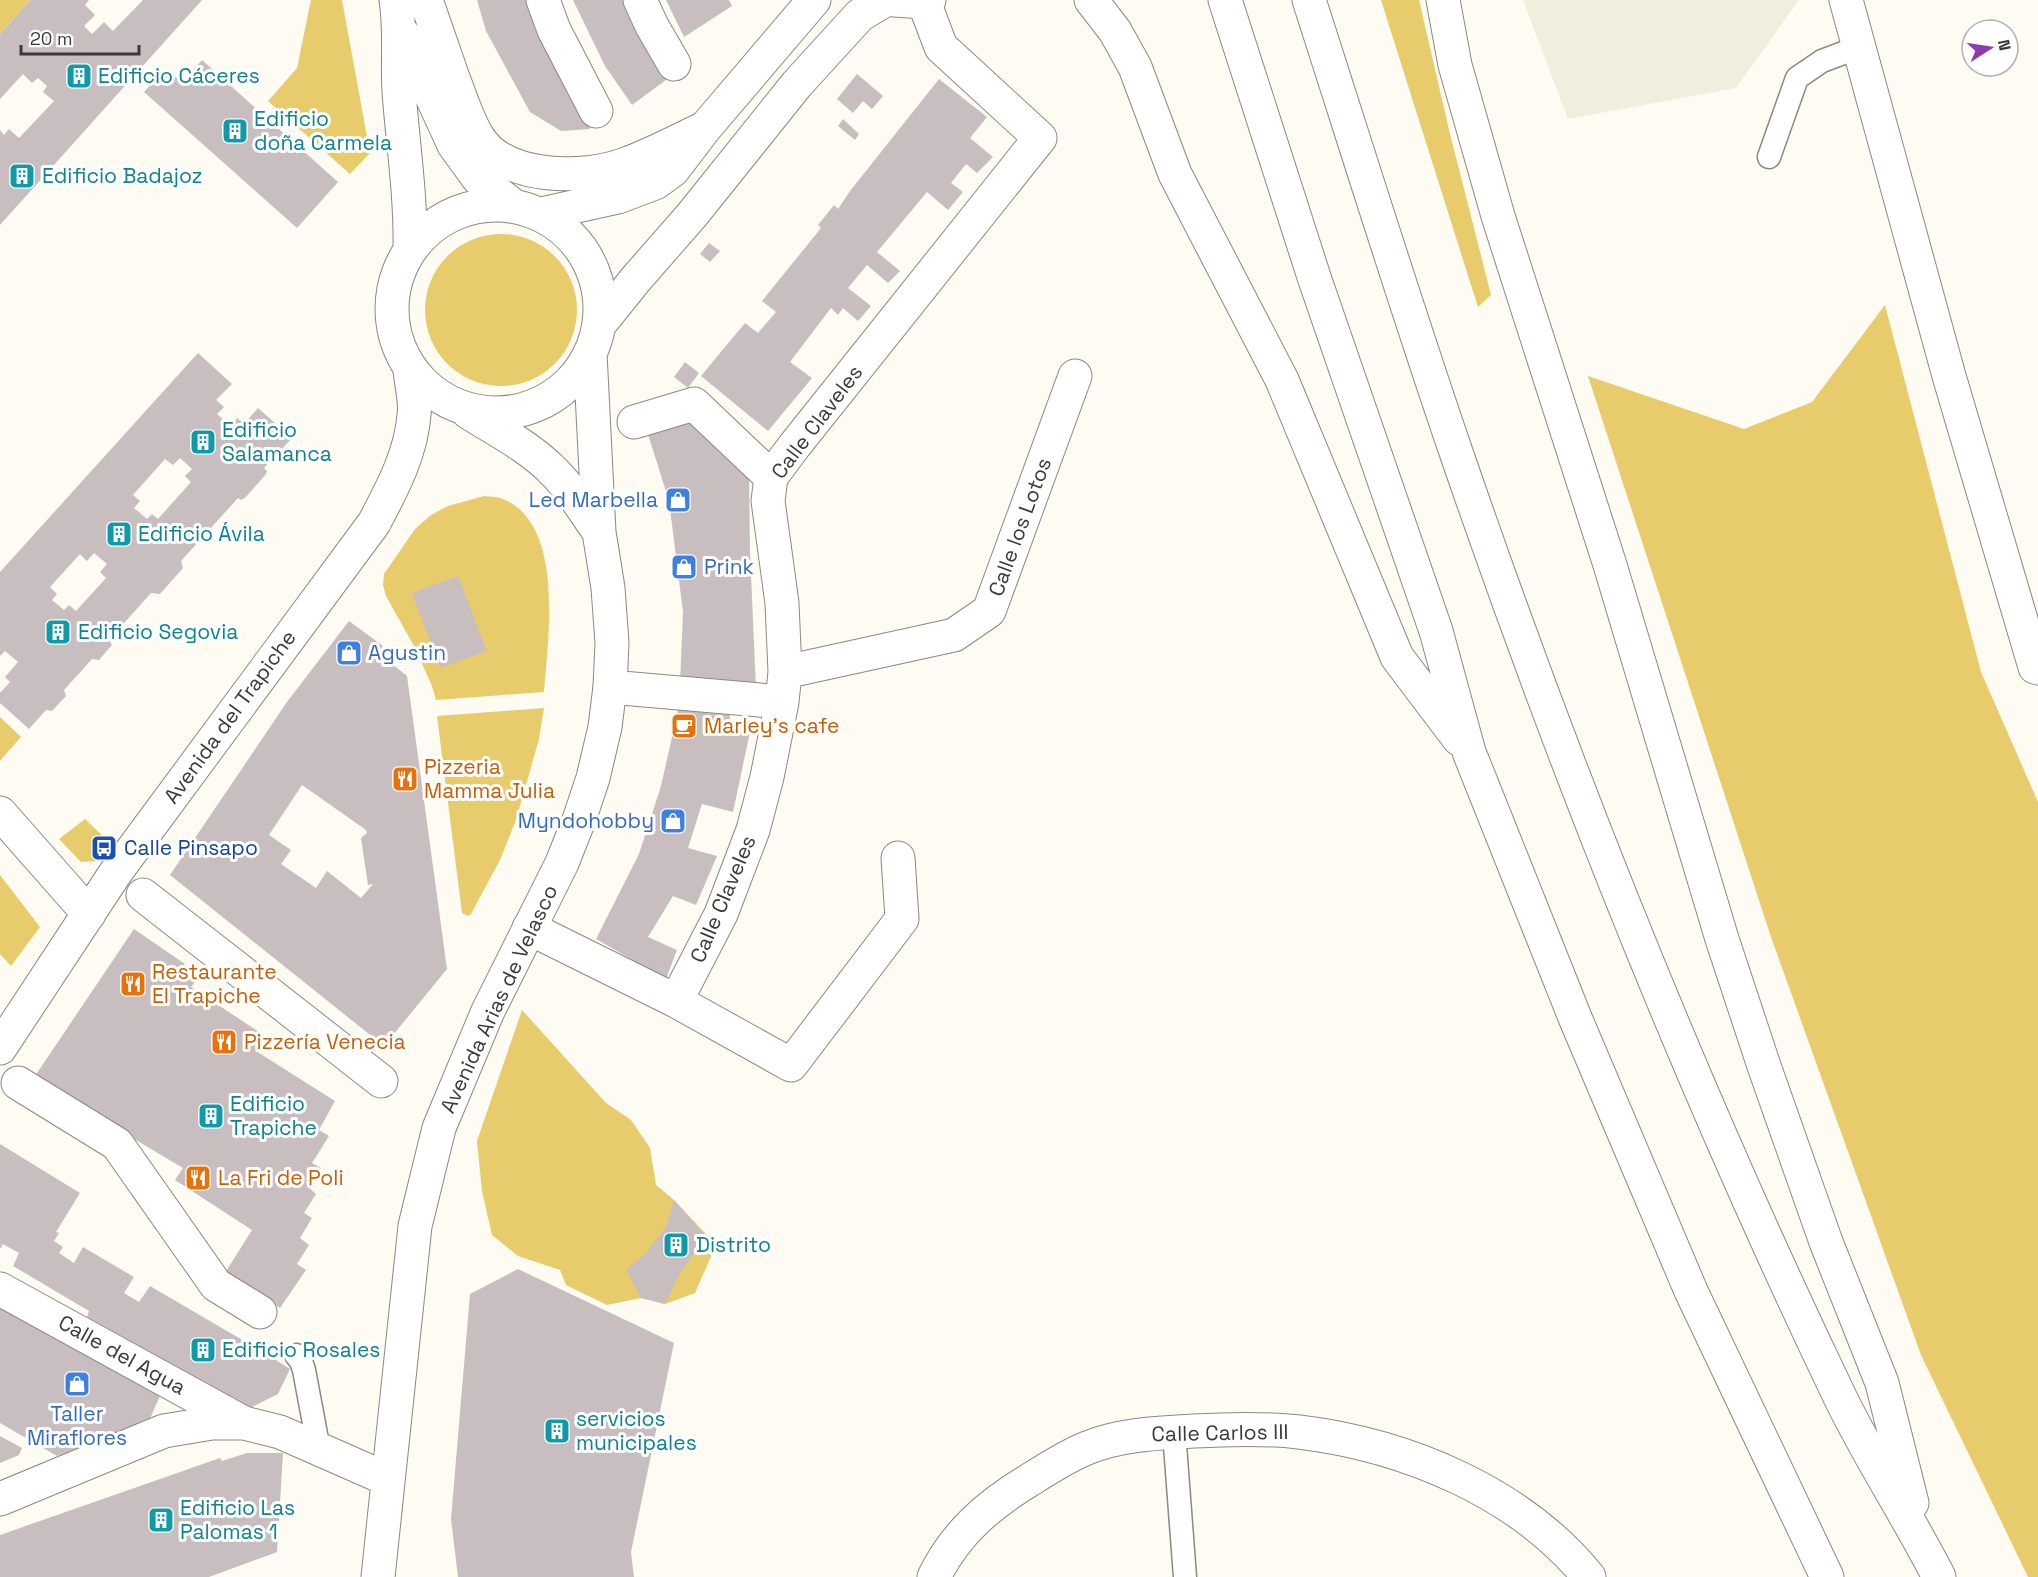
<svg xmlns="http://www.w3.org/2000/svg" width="2038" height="1577" font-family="'Space Grotesk',sans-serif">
<rect width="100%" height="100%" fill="#fdfbf2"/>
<path fill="#f2eede" d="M 1523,0 L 1799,0 L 1736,88 L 1568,119 Z"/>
<path fill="#e8cc6c" d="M 0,0 L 30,0 L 0,34 Z
M 311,0 L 342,0 L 370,153 L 350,174 L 268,101 L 297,68 Z
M 1381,0 L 1419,0 L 1450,134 L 1491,295 L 1478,307 Z
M425 310a76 76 0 1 1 152 0a76 76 0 1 1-152 0Z
M 1885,305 L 1981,672 L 2038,802 L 2038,1577 L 2028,1577 L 1921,1355 L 1771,937 L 1588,376 L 1744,429 L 1812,402 Z
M 484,496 C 490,497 497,496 503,499 C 565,524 548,639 544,692 L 436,700 L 432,686 L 414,646 L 386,596 L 383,585 L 384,574 L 415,529 L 431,515 L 448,506 Z
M 544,708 L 539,739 L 516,820 L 500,860 L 471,914 L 468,916 L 462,913 L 437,716 Z
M 0,717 L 21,737 L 0,761 Z
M 85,819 L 108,841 L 96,861 L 81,862 L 59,839 Z
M 0,875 L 40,927 L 11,966 L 0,954 Z
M 522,1010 L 606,1103 L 631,1120 L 650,1148 L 656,1185 L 674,1200 L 716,1245 L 695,1293 L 665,1304 L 641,1298 L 607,1305 L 566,1285 L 560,1270 L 518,1256 L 492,1235 L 482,1191 L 477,1141 Z"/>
<path fill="#c8bec0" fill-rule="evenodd" d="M 30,0 L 89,0 L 85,5 L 95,15 L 84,26 L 92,34 L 104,22 L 113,31 L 143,0 L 202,0 L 0,225 L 0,130 L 4,135 L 9,129 L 19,138 L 54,101 L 43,92 L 47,86 L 38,78 L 32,83 L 23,74 L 0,99 L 0,34 Z
M 477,0 L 531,0 L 535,14 L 590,129 L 561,131 L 530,112 L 486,31 Z
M 573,0 L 628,0 L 670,77 L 632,105 L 605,66 Z
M 666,0 L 729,0 L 732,6 L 684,37 Z
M 202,60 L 338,182 L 297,228 L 144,92 L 165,69 L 182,82 Z
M 857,74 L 883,96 L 872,109 L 863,101 L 853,113 L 837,99 Z
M 939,79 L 987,117 L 970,138 L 993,157 L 977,173 L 966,164 L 951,183 L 963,192 L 948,210 L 927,192 L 877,252 L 900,271 L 888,283 L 867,265 L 848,288 L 871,306 L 858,321 L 843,308 L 838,315 L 831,308 L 790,362 L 812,378 L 768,431 L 701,376 L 745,323 L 758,333 L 776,312 L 762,301 L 821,228 L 818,225 L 834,205 L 838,209 L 850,191 Z
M 843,119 L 859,134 L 855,140 L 838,126 Z
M 709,243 L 720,251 L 710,262 L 700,254 Z
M 198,353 L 232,384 L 216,400 L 224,407 L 217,414 L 231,426 L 237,418 L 244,424 L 258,408 L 292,438 L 264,468 L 267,471 L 266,474 L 245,498 L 241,500 L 238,498 L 181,561 L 183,568 L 160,594 L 151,593 L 109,640 L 112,645 L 99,660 L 92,659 L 64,690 L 66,696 L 52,711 L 46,710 L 29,729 L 0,703 L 0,693 L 10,682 L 5,677 L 18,662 L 5,651 L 0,656 L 0,572 ZM 180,458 L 192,469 L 185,476 L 191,482 L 158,519 L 152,514 L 147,519 L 134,508 L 140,501 L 133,495 L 165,459 L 173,465 ZM 94,553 L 107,564 L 100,572 L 106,578 L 76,611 L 69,605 L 64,610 L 52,600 L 57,594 L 50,587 L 80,554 L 87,561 Z
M 685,362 L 699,373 L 688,388 L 674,377 Z
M 690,417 L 749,468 L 750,552 L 756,690 L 680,683 L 683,612 L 669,501 L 647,431 Z
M 458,576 L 487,651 L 440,668 L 412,593 Z
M 349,621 L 383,646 L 380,650 L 395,661 L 392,664 L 407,676 L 447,969 L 384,1046 L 170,875 L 287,702 ZM 302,785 L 366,830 L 367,833 L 361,838 L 368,885 L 373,884 L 361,898 L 327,871 L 316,888 L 281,864 L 291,850 L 269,835 Z
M 679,706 L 730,709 L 730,727 L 750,732 L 733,812 L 702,804 L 688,848 L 717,856 L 696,905 L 673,896 L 648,937 L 677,950 L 666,979 L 596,939 L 639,854 L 661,786 Z
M 134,929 L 185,964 L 182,969 L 197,979 L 191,987 L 265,1036 L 256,1051 L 335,1101 L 319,1130 L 329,1136 L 312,1163 L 321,1168 L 308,1187 L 316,1194 L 304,1213 L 312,1218 L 300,1238 L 309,1245 L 297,1264 L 306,1270 L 280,1308 L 225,1273 L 252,1230 L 175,1180 L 183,1168 L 33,1079 Z
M 0,1144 L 80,1193 L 56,1232 L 59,1233 L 54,1241 L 63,1247 L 59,1253 L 74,1263 L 83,1247 L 134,1277 L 124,1293 L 139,1302 L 150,1286 L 268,1355 L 290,1369 L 278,1394 L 250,1408 L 87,1317 L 89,1311 L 13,1266 L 19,1253 L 3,1244 L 0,1249 Z
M 674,1200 L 706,1236 L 679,1275 L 665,1304 L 641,1298 L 626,1270 L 646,1253 L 666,1227 Z
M 518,1269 L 674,1343 L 631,1552 L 634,1577 L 458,1577 L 451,1519 L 470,1294 Z
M 0,1300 L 163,1389 L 149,1421 L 57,1456 L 0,1423 Z
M 0,1436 L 22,1448 L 19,1455 L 0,1463 Z
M 247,1453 L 283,1453 L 277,1552 L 209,1577 L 0,1577 L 0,1535 L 220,1458 L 222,1461 Z"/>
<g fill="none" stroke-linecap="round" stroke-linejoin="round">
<g stroke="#8b8981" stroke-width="25">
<path id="lane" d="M 1769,157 L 1797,78 L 1822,61 L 1859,47
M 296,1355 L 301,1361 L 304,1370 L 319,1450
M 1174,1432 L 1185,1577"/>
</g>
<g stroke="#8b8981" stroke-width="35">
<path id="street" d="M 543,0 L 554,30 L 596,111
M 640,0 L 652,26 L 674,64
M 1846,0 L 1949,376 L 2035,667 L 2038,668
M 634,422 L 694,404 L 771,477
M 785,672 L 954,635 L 989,611 L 1075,376
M 610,687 L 782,702
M 0,813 L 89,914
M 143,895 L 381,1081
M 529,928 L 676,1001 L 791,1065 L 902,919 L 898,858
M 676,1001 L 721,914 L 753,830 L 767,777 L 782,702 L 785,672 L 782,603 L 768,501 L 771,477 L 795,445 L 1040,138 L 941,47 L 924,2
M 0,1048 L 116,872 L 374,523 C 392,489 411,454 414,415 C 416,401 411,384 410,369
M 18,1083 L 117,1144 L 216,1285 L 260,1312
M 0,1289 L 242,1422
M 0,1499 L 164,1431 L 212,1423 L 244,1423 L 280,1432 L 387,1479
M 934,1577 C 955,1534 987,1506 1028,1481 C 1047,1469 1067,1456 1087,1448 C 1121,1434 1159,1433 1194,1431 C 1229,1429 1264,1428 1299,1432 C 1406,1445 1520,1492 1589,1577"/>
</g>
<g stroke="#8b8981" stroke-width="35">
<path id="secondary" d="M 396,0 C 401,32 397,61 399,92 C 403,145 411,196 410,249
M 426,0 C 435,26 444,52 453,78 C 461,98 467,119 478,137 C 504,180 584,180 626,164 C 653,154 679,140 705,128
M 894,0 L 924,2 L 929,0
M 403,34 L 454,145 L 478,178 L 514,206
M392 309a104 104 0 1 1 208 0a104 104 0 1 1-208 0Z
M 541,214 L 618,197 L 655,183 L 673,170 L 705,128 L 814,0
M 599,325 L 636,279 L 692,215 L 797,84 L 860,15 L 885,0
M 468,412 C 496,430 528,446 552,470 C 571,488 584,511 599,532
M 378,1577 L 415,1226 L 439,1128 L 488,1011 L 562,863 L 579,820 L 593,778 L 605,727 L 610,687 L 612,643 L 608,588 L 599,532 L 590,353"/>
</g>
<g stroke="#8b8981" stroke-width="35">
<path id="highway" d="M 1091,0 L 1115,31 L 1135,67 L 1175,174 L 1282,380 L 1397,657 L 1459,739
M 1225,0 L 1314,277 L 1436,631 L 1469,752 L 1576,1020 L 1691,1291 L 1827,1577
M 1309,0 C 1358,152 1405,304 1457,455 C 1567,775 1694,1093 1840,1397 C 1870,1459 1908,1516 1939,1577
M 1443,0 L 1455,65 L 1498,216 L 1610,565 L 1722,939 L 1764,1066 L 1826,1242 L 1882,1383 L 1912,1503"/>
</g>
<use href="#lane" stroke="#fff" stroke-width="22"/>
<use href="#street" stroke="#fff" stroke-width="33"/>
<use href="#secondary" stroke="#fff" stroke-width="33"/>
<use href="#highway" stroke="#fff" stroke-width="33"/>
</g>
<defs>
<g id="building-square" transform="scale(1.35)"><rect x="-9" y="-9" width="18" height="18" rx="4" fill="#0f9aa8" stroke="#fff"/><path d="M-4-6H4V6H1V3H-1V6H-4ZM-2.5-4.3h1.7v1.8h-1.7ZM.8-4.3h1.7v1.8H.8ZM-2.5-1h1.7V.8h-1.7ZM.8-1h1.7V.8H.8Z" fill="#fff"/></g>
<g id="shop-square" transform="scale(1.35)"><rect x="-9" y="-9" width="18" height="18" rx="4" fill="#3f7fe0" stroke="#fff"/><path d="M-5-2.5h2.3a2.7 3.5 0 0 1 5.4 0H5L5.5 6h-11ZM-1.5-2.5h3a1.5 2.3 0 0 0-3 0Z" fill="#fff"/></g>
<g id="cafe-square" transform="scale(1.35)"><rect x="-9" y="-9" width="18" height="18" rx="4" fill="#e8710a" stroke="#fff"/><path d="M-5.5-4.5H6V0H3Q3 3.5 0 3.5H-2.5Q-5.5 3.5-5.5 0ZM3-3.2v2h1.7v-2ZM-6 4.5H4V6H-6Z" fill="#fff"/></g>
<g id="restaurant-square" transform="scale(1.35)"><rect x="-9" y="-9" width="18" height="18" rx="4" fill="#e8710a" stroke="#fff"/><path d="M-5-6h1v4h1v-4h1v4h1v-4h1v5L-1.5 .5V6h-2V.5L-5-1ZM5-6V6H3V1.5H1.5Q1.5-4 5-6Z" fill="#fff"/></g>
<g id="bus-square" transform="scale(1.35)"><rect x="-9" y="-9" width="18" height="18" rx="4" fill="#1a4fb4" stroke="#fff"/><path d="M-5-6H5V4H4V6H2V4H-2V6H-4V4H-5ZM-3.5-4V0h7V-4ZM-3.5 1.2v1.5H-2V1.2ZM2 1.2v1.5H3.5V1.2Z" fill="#fff"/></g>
</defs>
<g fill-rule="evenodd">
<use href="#building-square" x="79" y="76"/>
<use href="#building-square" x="235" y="131"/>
<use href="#building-square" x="22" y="176"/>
<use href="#building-square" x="203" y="442"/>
<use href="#shop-square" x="678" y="500"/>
<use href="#building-square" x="119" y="534"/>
<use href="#shop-square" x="684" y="567"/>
<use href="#building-square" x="58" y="632"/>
<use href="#shop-square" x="349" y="653"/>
<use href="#cafe-square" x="684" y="726"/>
<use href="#restaurant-square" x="405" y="779"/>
<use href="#shop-square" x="673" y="821"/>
<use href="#bus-square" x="104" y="848"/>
<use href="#restaurant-square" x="133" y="984"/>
<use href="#restaurant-square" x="224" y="1042"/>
<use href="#building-square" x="211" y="1116"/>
<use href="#restaurant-square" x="198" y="1178"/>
<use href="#building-square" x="676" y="1245"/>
<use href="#building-square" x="203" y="1350"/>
<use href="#shop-square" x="77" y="1384"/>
<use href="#building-square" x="557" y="1431"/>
<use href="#building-square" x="161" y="1520"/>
</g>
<g text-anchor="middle" stroke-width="6" stroke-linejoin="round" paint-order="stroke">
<g font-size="21" fill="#0d838f" stroke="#fff" text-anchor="start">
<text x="98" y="83">Edificio Cáceres</text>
<text x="254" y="126">Edificio<tspan x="254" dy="24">doña Carmela</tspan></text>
<text x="42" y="183">Edificio Badajoz</text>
<text x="222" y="437">Edificio<tspan x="222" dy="24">Salamanca</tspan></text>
<text x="138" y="541">Edificio Ávila</text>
<text x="78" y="639">Edificio Segovia</text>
<text x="230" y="1111">Edificio<tspan x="230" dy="24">Trapiche</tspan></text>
<text x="696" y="1252">Distrito</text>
<text x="222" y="1357">Edificio Rosales</text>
<text x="576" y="1426">servicios<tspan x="576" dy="24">municipales</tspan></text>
<text x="180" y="1515">Edificio Las<tspan x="180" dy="24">Palomas 1</tspan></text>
</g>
<g font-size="21" fill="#3b3a37" stroke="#fff">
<text transform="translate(817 422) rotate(-53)" y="7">Calle Claveles</text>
<text transform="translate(1020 527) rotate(-70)" y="7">Calle los Lotos</text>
<text transform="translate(230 717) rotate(-54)" y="7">Avenida del Trapiche</text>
<text transform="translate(723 899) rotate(-67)" y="7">Calle Claveles</text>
<text transform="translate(499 999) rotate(-65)" y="7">Avenida Arias de Velasco</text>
<text transform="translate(122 1355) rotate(29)" y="7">Calle del Agua</text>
<text transform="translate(1220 1433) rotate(-1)" y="7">Calle Carlos III</text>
</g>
<g font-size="21" fill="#366cbe" stroke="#fff" text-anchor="end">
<text x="658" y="507">Led Marbella</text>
<text x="704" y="574" text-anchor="start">Prink</text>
<text x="368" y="660" text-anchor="start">Agustin</text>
<text x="654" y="828">Myndohobby</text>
<text x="77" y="1421" text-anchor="middle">Taller<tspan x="77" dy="24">Miraflores</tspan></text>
</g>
<g font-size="21" fill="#c56008" stroke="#fff" text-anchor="start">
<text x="704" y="733">Marley's cafe</text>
<text x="424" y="774">Pizzeria<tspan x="424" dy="24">Mamma Julia</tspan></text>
<text x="152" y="979">Restaurante<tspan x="152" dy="24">El Trapiche</tspan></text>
<text x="244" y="1049">Pizzería Venecia</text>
<text x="218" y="1185">La Fri de Poli</text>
</g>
<g font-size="21" fill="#164399" stroke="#fff" text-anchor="start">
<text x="124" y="855">Calle Pinsapo</text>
</g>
</g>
<g transform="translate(1990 48) rotate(78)"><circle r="28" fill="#ffffff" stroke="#b1b0af" stroke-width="1.5"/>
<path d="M0-4.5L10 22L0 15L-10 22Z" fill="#8f3ba9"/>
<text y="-9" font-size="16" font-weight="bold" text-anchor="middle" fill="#3b3a37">N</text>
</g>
<path d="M21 45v9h118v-9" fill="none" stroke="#3b3a37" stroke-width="3"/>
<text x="30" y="45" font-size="18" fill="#3b3a37" stroke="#ffffff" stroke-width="4.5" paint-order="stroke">20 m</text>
</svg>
